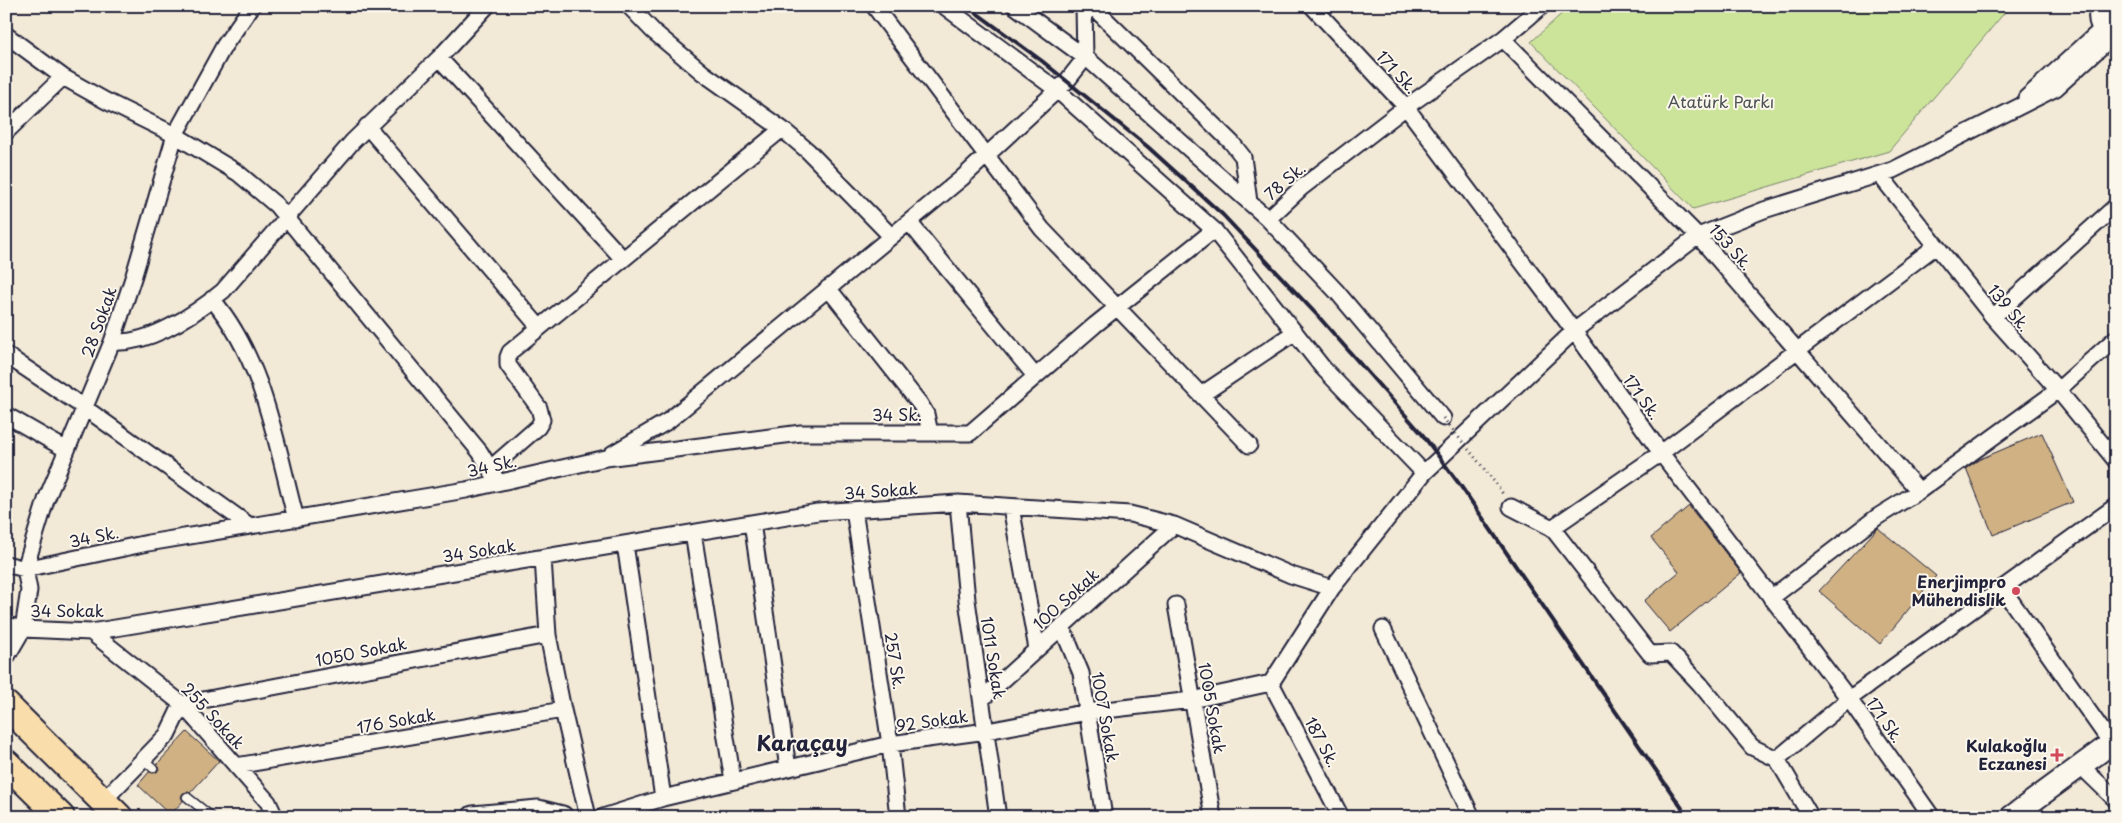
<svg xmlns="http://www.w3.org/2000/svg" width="2122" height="823" font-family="'Playpen Sans',sans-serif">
<rect width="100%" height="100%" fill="#f2e9d7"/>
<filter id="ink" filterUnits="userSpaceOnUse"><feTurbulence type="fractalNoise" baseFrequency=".02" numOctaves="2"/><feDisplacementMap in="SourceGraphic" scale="10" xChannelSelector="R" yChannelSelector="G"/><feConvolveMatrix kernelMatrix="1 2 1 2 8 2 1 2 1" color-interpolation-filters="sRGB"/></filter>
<g filter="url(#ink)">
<path fill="#cce49a" stroke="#77836a" d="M 1570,6 L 2010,6 L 1889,151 L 1693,209 L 1531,42 Z"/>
<path fill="#cfb183" stroke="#22223b" d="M 2042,433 L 2073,502 L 1993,535 L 1966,468 L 1980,459 Z
M 1689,506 L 1741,573 L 1670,632 L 1644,601 L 1679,572 L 1651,538 Z
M 1878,528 L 1936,576 L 1880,644 L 1819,591 Z
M 187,732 L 219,761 L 190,793 L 183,793 L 181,797 L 183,801 L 170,815 L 138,785 L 149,772 L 157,772 L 159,769 L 157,764 Z"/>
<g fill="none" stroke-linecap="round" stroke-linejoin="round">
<g stroke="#22223b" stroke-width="11">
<path id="lane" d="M 143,759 L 153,768
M 187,797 L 212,817"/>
</g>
<g stroke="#22223b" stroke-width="19">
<path id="street" d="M 629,6 L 653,31 L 703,73 L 782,129 L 808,151 L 891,236
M 874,6 L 1042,229 L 1249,445
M 944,6 L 1057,90 L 1214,230 L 1323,368 L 1424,473
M 1015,6 L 1090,61 L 1268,219 L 1337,292 L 1443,418
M 1092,6 L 1232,143 L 1243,157 L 1249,202
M 1312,6 L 1406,107 L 1574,331 L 1661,453 L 1849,699 L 1932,817
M 6,35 L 63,77 L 106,101 L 175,135 L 238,173 L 276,205 L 480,452 L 498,482
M 1503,39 L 1698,236 L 1919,491
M 439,58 L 623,259
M 2026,98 L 2103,28
M 367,126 L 539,327
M 6,132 L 63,77
M 1880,175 L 1993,317 L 2058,390 L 2116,461
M 1268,219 L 1301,188 L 1406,107 L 1503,39 L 1542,6
M 909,222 L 1035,376
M 828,288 L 920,404 L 926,414 L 930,433
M 212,299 C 264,360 276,444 296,519
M 1993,317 L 2116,206
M 112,342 C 150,345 195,314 223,291 L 353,141 L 439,58 L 487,6
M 6,355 L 85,408 L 250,526
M 1201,395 L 1295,332
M 6,415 L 67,450
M 612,454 L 668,421 L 962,178 L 1067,81 L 1085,58 L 1084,6
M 491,468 L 538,427 L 542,420 L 539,408 L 508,365 L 508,357 L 510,352 L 782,129
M 958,503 L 967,600 L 998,817
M 1011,507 L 1037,649
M 1511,507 L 1552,528 L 1650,654 L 1671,653 L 1700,684 L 1752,747 L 1777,759 L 1811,817
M 854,510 L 890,744 L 898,817
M 752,523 L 788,768
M 1552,528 L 1661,453 L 1936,246
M 693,533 L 733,781
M 625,544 L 663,798
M 543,558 L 548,635 L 563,710 L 588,817
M 6,564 L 25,569 L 148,543 L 466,490 L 606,458 L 801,433 L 970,433 L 1095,325 L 1214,230
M 2002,588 L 2111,743
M 1771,598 L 1877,517 L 1919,491 L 2058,390 L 2116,338
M 1176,605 L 1213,817
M 6,625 L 23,629 L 91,632 L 818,512 L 958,503 L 1130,514 L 1174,525 L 1291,575 L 1332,588
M 1062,627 L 1081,673 L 1104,817
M 1383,629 L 1472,817
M 91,632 L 182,704 L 268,802 L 275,817
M 6,658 L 23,629 L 29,590 L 25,569 L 46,500 L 112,342 L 134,275 L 175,135 L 224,46 L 252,6
M 1271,683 L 1332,588 L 1424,473 L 1574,331 L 1698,236 L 1764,210 L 1893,170 L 2056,88 L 2113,36
M 1271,683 L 1341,817
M 982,699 L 1174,525
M 1777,759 L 1849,699 L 2116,506
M 236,766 L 563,710
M 2081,766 L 2116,800
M 103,801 L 167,735 L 182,704 L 548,635
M 603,817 L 663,798 L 890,744 L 987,731 L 1088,712 L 1192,700 L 1271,683"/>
</g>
<g stroke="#22223b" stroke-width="25">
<path id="secondary" d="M 2102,6 C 2096,20 2102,32 2116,37
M 473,817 L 538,811 L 562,817
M 2011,817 L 2116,740"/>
</g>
<g stroke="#22223b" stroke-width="30">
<path id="highway" d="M 6,705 L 119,817
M 6,763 L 61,817"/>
</g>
<path stroke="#22223b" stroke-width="3" stroke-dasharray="1 4" stroke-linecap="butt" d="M 1490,476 L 1503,494"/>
<use href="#lane" stroke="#fbf7ec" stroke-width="8"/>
<use href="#street" stroke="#fbf7ec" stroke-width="15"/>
<use href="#secondary" stroke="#fbf7ec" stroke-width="21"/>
<use href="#highway" stroke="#f9ddab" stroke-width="26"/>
<path stroke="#22223b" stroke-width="4" d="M 967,6 L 1042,61 L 1148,147 L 1223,215 L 1318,316 L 1422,434 L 1460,485 L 1688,817"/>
<path stroke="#22223b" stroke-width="3" stroke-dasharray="1 4" stroke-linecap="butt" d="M 1443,418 L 1490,476"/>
</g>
</g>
<g fill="#d1495b" stroke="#fbf7ec" stroke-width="2">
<circle cx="2016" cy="591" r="5"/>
<path d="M2054.5 747.5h5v5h5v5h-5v5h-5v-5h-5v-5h5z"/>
</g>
<g text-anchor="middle" stroke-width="4" stroke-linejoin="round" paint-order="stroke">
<g font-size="16" fill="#22223b" stroke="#fbf7ec">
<text transform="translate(1397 72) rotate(47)" y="6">171 Sk.</text>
<text transform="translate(1285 181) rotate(-41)" y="6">78 Sk.</text>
<text transform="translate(1731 247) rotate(48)" y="6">153 Sk.</text>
<text transform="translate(2009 308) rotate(50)" y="6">139 Sk.</text>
<text transform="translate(99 322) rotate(-70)" y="6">28 Sokak</text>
<text transform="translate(1642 397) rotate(54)" y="6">171 Sk.</text>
<text x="897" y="421">34 Sk.</text>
<text transform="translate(492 466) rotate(-13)" y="6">34 Sk.</text>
<text transform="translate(881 491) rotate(-4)" y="6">34 Sokak</text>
<text transform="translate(94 537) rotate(-12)" y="6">34 Sk.</text>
<text transform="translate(479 551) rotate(-9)" y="6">34 Sokak</text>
<text transform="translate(1066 599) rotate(-42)" y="6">100 Sokak</text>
<text x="67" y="617">34 Sokak</text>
<text transform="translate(361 652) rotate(-11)" y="6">1050 Sokak</text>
<text transform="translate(993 658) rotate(81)" y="6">1011 Sokak</text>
<text transform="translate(895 661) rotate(81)" y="6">257 Sk.</text>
<text transform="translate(1212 708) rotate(80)" y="6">1005 Sokak</text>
<text transform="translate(213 716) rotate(47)" y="6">255 Sokak</text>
<text transform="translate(1105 717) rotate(80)" y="6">1007 Sokak</text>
<text transform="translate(1885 720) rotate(55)" y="6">171 Sk.</text>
<text transform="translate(396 721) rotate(-10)" y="6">176 Sokak</text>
<text transform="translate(932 721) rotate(-8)" y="6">92 Sokak</text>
<text transform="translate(1322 742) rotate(62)" y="6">187 Sk.</text>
</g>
<g font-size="16" fill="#4c5253" stroke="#fbf7ec">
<text x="1721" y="108">Atatürk Parkı</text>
</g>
<g font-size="16" font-weight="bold" fill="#22223b" stroke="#fbf7ec" text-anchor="end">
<text x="2006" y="588">Enerjimpro<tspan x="2006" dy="18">Mühendislik</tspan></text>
<text x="2047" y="752">Kulakoğlu<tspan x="2047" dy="18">Eczanesi</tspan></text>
</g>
<g font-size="21" font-weight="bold" fill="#22223b" stroke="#fbf7ec">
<text x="802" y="751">Karaçay</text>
</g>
</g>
<rect width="2122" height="823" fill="none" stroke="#fbf7ec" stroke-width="25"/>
<rect x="12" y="12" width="2097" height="798" fill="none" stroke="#22223b" stroke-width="2" filter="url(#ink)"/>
</svg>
